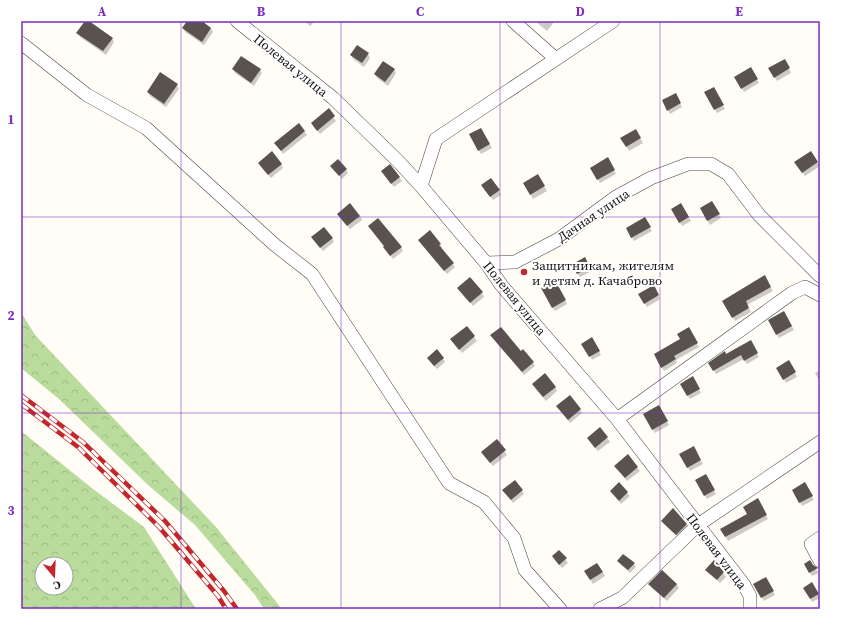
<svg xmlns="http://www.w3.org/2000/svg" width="841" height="630" font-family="'Source Serif 4',serif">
<defs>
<pattern id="forest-crowns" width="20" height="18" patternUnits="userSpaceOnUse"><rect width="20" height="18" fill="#b9dc9c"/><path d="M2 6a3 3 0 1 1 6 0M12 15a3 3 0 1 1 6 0" fill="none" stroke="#9ebc85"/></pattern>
</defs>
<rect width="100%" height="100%" fill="#fffdf5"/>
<path fill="url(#forest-crowns)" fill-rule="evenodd" d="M 21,312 L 35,335 L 216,527 L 282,609 L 264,609 L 255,595 L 195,525 L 148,485 L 59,399 L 21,368 Z
M 21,431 L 93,489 L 144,527 L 196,609 L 21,609 ZM 42,564 L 66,564 L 66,588 L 42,588 Z"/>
<path fill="#0003" d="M 86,21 L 112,38 L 114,42 L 106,55 L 80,37 L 78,33 Z
M 188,21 L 200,21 L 211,28 L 213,32 L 204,45 L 185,32 L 183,28 Z
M 304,21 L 315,21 L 310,26 Z
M 535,21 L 553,21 L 554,22 L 547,31 Z
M 368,54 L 370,58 L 364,67 L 353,59 L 351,55 Z
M 784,60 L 791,73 L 777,81 L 770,69 Z
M 233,69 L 260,70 L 262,73 L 254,86 L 235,73 Z
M 394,69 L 396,73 L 388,86 L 377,78 L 375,74 Z
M 751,69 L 759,83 L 744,92 L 736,77 Z
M 177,85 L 179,89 L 166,107 L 150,96 L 148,92 Z
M 713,88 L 725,109 L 717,113 L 705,93 Z
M 675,94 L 682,107 L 670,114 L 663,101 Z
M 328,110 L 336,121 L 320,134 L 314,127 Z
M 481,129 L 492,148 L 481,154 L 470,135 Z
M 304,131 L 307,135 L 283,154 L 278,147 Z
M 636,131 L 643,143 L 629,151 L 622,139 Z
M 608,159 L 616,174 L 600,183 L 591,168 Z
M 817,162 L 820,166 L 805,176 L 798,166 Z
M 281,164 L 283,168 L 271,178 L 261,167 Z
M 331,166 L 346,170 L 348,173 L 342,179 Z
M 390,166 L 402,181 L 394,187 L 385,175 Z
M 538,176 L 547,191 L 533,199 L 524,183 Z
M 484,189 L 499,191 L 501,195 L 493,200 Z
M 712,202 L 721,218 L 710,225 L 701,209 Z
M 681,204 L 691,221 L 682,226 L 672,209 Z
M 360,216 L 362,220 L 350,229 L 341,218 Z
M 645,219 L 652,231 L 634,241 L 627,229 Z
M 369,226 L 401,247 L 403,251 L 393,259 Z
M 332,238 L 334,242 L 323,251 L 315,241 Z
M 421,244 L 440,244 L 442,248 L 441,249 L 455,267 L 447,274 Z
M 585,259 L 592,271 L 580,277 L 573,266 Z
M 764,277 L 773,291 L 747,305 L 751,312 L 735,321 L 724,301 Z
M 555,282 L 567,304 L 555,311 L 542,289 Z
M 653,287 L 660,299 L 647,307 L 640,295 Z
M 461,292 L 482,293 L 484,297 L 473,306 Z
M 784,312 L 794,330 L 779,338 L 769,321 Z
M 467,327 L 477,341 L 462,353 L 454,343 Z
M 688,329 L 699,347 L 676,360 L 677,363 L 664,371 L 655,355 L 682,340 Z
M 491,336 L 520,352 L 533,362 L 535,366 L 524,375 Z
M 592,339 L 601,355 L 592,360 L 583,344 Z
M 750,342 L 759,357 L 747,364 L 744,359 L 716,374 L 710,363 Z
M 443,358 L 445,362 L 437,369 L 430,362 Z
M 789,362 L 797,377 L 786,383 L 778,368 Z
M 820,370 L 820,382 L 815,373 Z
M 692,378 L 701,393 L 690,399 L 681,384 Z
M 555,387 L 557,391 L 546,401 L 535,388 Z
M 659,407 L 669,425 L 655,433 L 644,415 Z
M 580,409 L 582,413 L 570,423 L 560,410 Z
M 600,428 L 610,442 L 598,451 L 590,442 Z
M 497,440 L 507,455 L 493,466 L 484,456 Z
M 693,448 L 703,464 L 690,471 L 680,455 Z
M 628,456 L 640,471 L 627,481 L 618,470 Z
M 705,476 L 716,494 L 707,499 L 696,481 Z
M 619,484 L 630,496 L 621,504 L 611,491 Z
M 805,484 L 814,500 L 802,506 L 793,490 Z
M 522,491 L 524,494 L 513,503 L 506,494 Z
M 757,500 L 768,519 L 728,541 L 721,529 L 748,514 Z
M 662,521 L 686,524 L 689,528 L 679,538 L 665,525 Z
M 559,551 L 568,563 L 562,568 L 555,560 Z
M 619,561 L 634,564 L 636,567 L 630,573 L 621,565 Z
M 714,562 L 726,577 L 720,583 L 709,573 L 707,570 Z
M 597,564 L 605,576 L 593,584 L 585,571 Z
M 805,564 L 813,566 L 819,573 L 812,576 Z
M 765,578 L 775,595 L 764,601 L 754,584 Z
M 650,584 L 677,584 L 679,588 L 667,601 L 652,588 Z
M 812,584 L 820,598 L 812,602 L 805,588 Z
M 652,606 L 655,609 L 648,609 Z"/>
<path fill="#5a524d" d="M 85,21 L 89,21 L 113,38 L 103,51 L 76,33 Z
M 187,21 L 202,21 L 211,28 L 202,42 L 182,28 Z
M 357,45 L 369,53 L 362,63 L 350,55 Z
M 241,56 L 261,69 L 251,83 L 232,69 Z
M 785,59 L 790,68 L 774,78 L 768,68 Z
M 383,61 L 395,69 L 385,82 L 374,74 Z
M 751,67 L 758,79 L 741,89 L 734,77 Z
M 160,72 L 178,84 L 164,104 L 147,92 Z
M 714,87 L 724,105 L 714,110 L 704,92 Z
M 676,93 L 681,103 L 667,111 L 662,100 Z
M 329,108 L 335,116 L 317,131 L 311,123 Z
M 299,123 L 305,131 L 281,151 L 274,143 Z
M 481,128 L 490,144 L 478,151 L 469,134 Z
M 636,129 L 641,138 L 626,147 L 620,138 Z
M 272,151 L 282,164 L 268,175 L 258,163 Z
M 811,151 L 818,162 L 802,173 L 794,162 Z
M 608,157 L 615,170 L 597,180 L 590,168 Z
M 338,159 L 347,169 L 339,176 L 330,166 Z
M 390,164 L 400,177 L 391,184 L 381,171 Z
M 538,174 L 545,186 L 530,195 L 523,183 Z
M 491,178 L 500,190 L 490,197 L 481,185 Z
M 712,201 L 720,214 L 707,221 L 700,208 Z
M 350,203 L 360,216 L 347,226 L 337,214 Z
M 681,203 L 689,217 L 679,223 L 671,209 Z
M 645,217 L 651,227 L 631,238 L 626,228 Z
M 378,218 L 402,247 L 390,256 L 383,247 L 384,246 L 368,226 Z
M 324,227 L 333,238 L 320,248 L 311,237 Z
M 430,230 L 441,244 L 439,245 L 454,263 L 444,271 L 418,240 Z
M 585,257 L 590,267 L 577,274 L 571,265 Z
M 765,275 L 771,287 L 746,301 L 749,308 L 732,318 L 722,301 Z
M 470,277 L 483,292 L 470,303 L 457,288 Z
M 555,280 L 566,300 L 552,308 L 541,288 Z
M 654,285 L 659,295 L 644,304 L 638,294 Z
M 784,311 L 792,326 L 776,335 L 768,320 Z
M 467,326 L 475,336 L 459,350 L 450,339 Z
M 501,327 L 521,351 L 523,349 L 534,362 L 522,372 L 490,335 Z
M 689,327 L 698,343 L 674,356 L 676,359 L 661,368 L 654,354 L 680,339 L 677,334 Z
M 592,337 L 600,351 L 589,357 L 581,344 Z
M 751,340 L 758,353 L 744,361 L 741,355 L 713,371 L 708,363 L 725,351 L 726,354 Z
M 437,349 L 444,358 L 434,366 L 427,358 Z
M 789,360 L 796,372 L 783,380 L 776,368 Z
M 545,373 L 556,387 L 543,397 L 532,384 Z
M 693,376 L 700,389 L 687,396 L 680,384 Z
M 570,395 L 581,409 L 568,420 L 556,406 Z
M 659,405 L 668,421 L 652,430 L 643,414 Z
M 600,427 L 608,437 L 595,448 L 587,438 Z
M 497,439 L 506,450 L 490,463 L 481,452 Z
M 694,446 L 701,460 L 687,468 L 679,454 Z
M 628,454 L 638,467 L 625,478 L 614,466 Z
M 706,474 L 715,490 L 704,496 L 695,480 Z
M 515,480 L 523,490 L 511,500 L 502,490 Z
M 619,482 L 628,492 L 619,501 L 610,491 Z
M 805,482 L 813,496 L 799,503 L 792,490 Z
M 758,498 L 767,515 L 725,537 L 720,529 L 747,514 L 743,507 Z
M 673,508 L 687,524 L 676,535 L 661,521 Z
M 559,550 L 567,558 L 559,565 L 552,556 Z
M 623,554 L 635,563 L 628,570 L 617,561 Z
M 714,560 L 724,572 L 717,580 L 705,570 Z
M 810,560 L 813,565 L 818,568 L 809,573 L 804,564 Z
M 597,563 L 603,572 L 590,580 L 584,571 Z
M 662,570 L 677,584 L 664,598 L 648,584 Z
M 766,577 L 774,591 L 761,598 L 753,584 Z
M 812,582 L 819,594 L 810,599 L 803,588 Z"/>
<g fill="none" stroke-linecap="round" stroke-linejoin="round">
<g stroke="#444" stroke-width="14">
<path id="minor" d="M 237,21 L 333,98 L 398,161 L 421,186 L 486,263 L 502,286 L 617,419 L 744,585 L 750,596 L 750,609
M 513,21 L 556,59
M 21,43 L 87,95 L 146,128 L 275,245 L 312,274 L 449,483 L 484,502 L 514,538 L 525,570 L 560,609
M 421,186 L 436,139 L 613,21
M 486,263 L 515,262 L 559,239 L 616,197 L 651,178 L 688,164 L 711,164 L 728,174 L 759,215 L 820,276
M 617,419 L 792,293 L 805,287 L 820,295
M 820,538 L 811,544 L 820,561
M 600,609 L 622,598 L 698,525 L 820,442"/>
</g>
<use href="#minor" stroke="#fff" stroke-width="13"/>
<g stroke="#c4262e" stroke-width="4.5">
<path id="rail" d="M 21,395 L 83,442 L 165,521 L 224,591 L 237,609
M 21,404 L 78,447 L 159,527 L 218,596 L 226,609"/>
</g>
<use href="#rail" stroke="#fff" stroke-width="3" stroke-dasharray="9" stroke-linecap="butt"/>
</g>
<path fill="none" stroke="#7b2cbf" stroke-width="1" stroke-opacity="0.55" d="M 181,21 L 181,609M 341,21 L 341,609M 500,21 L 500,609M 660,21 L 660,609M 21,217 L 820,217M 21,413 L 820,413"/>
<circle fill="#c4262e" stroke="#fff" stroke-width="1.5" cx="524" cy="272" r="4"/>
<g text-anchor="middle" stroke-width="4" stroke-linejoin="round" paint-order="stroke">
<g font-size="13" fill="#111" stroke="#fff">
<text transform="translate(291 65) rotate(39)" y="5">Полевая улица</text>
<text transform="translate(593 215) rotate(-34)" y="5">Дачная улица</text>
<text transform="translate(515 298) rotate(51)" y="5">Полевая улица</text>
<text transform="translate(717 551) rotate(53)" y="5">Полевая улица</text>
</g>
<g font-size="13" fill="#111" stroke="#fff" text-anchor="start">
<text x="532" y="270">Защитникам, жителям<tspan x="532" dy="15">и детям д. Качаброво</tspan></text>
</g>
</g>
<rect width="841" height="630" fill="none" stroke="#ffffff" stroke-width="44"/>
<g transform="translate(54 576) rotate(161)"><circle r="19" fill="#ffffff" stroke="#a0a0a0"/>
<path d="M0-3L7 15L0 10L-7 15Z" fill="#c4262e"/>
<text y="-6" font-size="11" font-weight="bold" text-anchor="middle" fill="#111111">С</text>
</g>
<rect x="22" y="22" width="797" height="586" fill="none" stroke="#7b2cbf" stroke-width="1.5"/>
<g font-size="13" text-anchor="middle" font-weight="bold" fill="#7b2cbf">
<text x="102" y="16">A</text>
<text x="261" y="16">B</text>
<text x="420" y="16">C</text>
<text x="580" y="16">D</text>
<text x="739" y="16">E</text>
<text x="11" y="124">1</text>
<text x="11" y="320">2</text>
<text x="11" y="515">3</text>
</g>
</svg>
